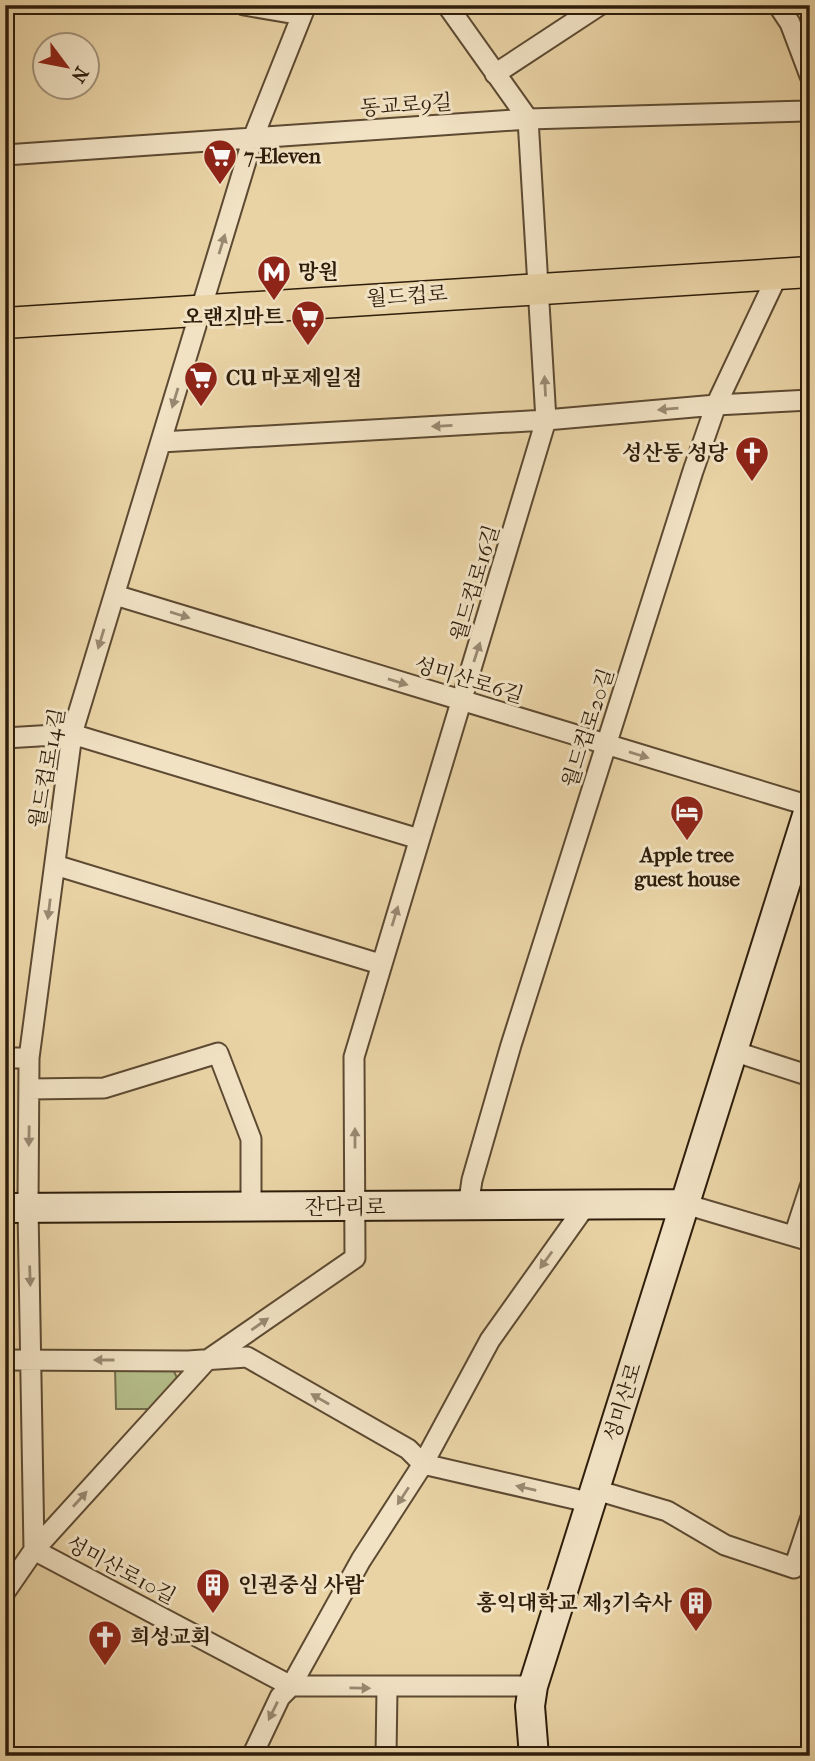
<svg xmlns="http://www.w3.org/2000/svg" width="815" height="1761" font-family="'IM FELL French Canon','Noto Serif KR',serif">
<rect width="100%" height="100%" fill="#e9d3a5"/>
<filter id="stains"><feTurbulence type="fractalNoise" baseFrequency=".00286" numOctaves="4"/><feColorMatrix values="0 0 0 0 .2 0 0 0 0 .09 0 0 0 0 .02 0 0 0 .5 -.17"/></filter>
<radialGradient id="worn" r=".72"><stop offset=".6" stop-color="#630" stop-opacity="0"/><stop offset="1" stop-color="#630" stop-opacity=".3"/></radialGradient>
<path fill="#b4bd88" stroke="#716d4a" stroke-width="2" d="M 172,1367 L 178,1380 L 152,1409 L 116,1409 L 115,1368 Z"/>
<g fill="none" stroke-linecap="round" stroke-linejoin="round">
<g stroke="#5d4a32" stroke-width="23">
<path id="street" d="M 244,5 L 302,15
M 778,5 L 790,23 L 810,76
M 495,74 L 600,5
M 5,155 L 528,119 L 805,111 L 810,108
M 161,442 L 546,420 L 716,405 L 810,400
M 115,595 L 810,806
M 5,738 L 72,734 L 419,839
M 55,865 L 380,964
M 733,1051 L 810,1076
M 5,1058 L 29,1058
M 30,1089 L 104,1088 L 218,1053 L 251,1139 L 251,1207
M 685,1204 L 810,1241
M 468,1207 L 472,1180 L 511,1045 L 693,471 L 716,405 L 778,274
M 794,1236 L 810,1187
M 5,1360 L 188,1361 L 247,1357 L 408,1449 L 423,1464 L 592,1503
M 596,1490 L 667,1511 L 725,1545 L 794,1568 L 810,1520
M 34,1550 L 28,1208 L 29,1058 L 72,734 L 253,138 L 306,5
M 34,1550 L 291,1686 L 533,1686
M 5,1592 L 34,1550 L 206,1361 L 355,1258 L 354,1057 L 546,420 L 528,119 L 447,5
M 252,1756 L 280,1697 L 291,1686 L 361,1560 L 423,1464 L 490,1340 L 586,1205
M 386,1756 L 387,1689"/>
</g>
<g stroke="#2e1d0b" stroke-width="32">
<path id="secondary" d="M 5,1208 L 685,1204
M 534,1756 L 530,1706 L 533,1686 L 810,806"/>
</g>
<g stroke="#2e1d0b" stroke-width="33">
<path id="primary" d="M 5,323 L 810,272"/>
</g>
<use href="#street" stroke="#f1e2c4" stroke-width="19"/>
<use href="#secondary" stroke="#f1e2c4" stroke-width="28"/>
<use href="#primary" stroke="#e9d3a5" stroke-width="30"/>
</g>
<defs><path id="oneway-solid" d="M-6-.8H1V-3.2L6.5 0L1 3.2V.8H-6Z" transform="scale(1.75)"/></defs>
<g fill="#998971">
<use href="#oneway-solid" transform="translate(222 244) rotate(-73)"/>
<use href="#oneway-solid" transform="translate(545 386) rotate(-93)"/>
<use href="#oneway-solid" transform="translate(175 398) rotate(107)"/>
<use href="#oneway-solid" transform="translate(668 409) rotate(175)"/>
<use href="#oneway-solid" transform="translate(442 426) rotate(177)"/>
<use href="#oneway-solid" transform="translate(180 615) rotate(17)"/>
<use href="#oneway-solid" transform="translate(101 639) rotate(107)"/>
<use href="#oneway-solid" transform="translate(477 652) rotate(-72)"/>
<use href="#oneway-solid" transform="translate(398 682) rotate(17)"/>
<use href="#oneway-solid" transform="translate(639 755) rotate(17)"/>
<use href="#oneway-solid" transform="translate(49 909) rotate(97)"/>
<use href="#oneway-solid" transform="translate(395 916) rotate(-73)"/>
<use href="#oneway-solid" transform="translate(29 1136) rotate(91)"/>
<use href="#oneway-solid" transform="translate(355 1138) rotate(-90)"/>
<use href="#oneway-solid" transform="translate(546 1260) rotate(126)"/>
<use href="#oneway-solid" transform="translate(30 1276) rotate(88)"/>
<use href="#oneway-solid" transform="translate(260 1324) rotate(-35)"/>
<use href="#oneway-solid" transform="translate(104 1360) rotate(-180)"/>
<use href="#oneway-solid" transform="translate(320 1399) rotate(-150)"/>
<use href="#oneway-solid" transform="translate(526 1488) rotate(-167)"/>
<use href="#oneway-solid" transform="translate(403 1496) rotate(123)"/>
<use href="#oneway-solid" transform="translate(80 1499) rotate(-48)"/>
<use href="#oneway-solid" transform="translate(360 1688) rotate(1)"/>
<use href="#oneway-solid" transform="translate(273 1711) rotate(116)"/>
</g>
<defs>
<g id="supermarket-pin" transform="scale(1.75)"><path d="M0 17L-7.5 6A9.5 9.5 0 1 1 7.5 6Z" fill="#8f2418" stroke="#f1e2c4"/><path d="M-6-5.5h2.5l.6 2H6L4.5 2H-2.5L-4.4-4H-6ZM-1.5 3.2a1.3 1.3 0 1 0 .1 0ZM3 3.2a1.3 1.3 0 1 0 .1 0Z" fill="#fff"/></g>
<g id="metro-pin" transform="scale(1.75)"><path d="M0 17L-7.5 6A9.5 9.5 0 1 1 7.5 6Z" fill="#8f2418" stroke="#f1e2c4"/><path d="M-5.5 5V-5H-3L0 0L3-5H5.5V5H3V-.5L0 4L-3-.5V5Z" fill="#fff"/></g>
<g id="church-pin" transform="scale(1.75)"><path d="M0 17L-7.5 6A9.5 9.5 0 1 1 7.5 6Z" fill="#8f2418" stroke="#f1e2c4"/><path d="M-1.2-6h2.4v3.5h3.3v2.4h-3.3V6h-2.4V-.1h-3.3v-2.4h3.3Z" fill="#fff"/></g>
<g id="hotel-pin" transform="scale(1.75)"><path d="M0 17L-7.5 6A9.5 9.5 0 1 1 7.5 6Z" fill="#8f2418" stroke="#f1e2c4"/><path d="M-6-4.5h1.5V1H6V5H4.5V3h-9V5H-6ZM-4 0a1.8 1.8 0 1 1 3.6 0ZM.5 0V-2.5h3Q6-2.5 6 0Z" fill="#fff"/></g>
<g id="building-pin" transform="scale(1.75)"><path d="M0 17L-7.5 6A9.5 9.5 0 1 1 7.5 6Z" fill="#8f2418" stroke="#f1e2c4"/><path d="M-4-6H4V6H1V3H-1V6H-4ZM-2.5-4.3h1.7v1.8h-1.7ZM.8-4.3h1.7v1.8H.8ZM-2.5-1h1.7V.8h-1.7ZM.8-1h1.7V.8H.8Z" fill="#fff"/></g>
</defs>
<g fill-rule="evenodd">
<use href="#supermarket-pin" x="220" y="156"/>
<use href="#metro-pin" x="274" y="272"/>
<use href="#supermarket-pin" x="308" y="317"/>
<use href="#supermarket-pin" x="201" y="378"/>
<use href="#church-pin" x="752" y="453"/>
<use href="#hotel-pin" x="687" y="812"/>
<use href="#building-pin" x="213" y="1585"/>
<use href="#building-pin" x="696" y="1603"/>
<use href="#church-pin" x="105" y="1637"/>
</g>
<g text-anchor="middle" stroke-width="6" stroke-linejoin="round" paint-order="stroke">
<g font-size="21" fill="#2e1d0b" stroke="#f1e2c4">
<text transform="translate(406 105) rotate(-4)" y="7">동교로9길</text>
<text transform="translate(407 296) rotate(-4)" y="7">월드컵로</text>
<text transform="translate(475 583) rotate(-73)" y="7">월드컵로16길</text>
<text transform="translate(469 680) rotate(17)" y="7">성미산로6길</text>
<text transform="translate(588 728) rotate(-72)" y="7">월드컵로20길</text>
<text transform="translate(47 768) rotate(-80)" y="7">월드컵로14길</text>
<text x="345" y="1214">잔다리로</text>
<text transform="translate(623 1402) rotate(-73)" y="7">성미산로</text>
<text transform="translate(121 1570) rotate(28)" y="7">성미산로10길</text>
</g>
<g font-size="21" font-weight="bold" fill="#2e1d0b" stroke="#f1e2c4" text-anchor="start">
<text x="244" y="163">7-Eleven</text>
<text x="298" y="279">망원</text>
<text x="284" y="324" text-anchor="end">오랜지마트</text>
<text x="226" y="385">CU 마포제일점</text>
<text x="728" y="460" text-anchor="end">성산동 성당</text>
<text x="687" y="862" text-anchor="middle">Apple tree<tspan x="687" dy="24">guest house</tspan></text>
<text x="238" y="1592">인권중심 사람</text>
<text x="672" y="1610" text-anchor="end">홍익대학교 제3기숙사</text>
<text x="130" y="1644">희성교회</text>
</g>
</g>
<rect width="815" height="1761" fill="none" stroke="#e9d3a5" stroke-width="28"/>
<rect x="7" y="7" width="801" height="1747" fill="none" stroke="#2e1d0b" stroke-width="3.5"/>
<rect x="14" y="14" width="787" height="1733" fill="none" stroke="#2e1d0b" stroke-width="2"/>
<g transform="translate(66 66) rotate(122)"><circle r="33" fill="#f1e2c4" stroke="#a3937a" stroke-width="2"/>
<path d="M0-5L12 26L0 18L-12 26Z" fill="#8f2418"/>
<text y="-10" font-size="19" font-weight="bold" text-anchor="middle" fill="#2e1d0b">N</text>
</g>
<rect width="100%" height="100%" filter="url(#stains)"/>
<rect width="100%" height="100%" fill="url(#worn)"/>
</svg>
